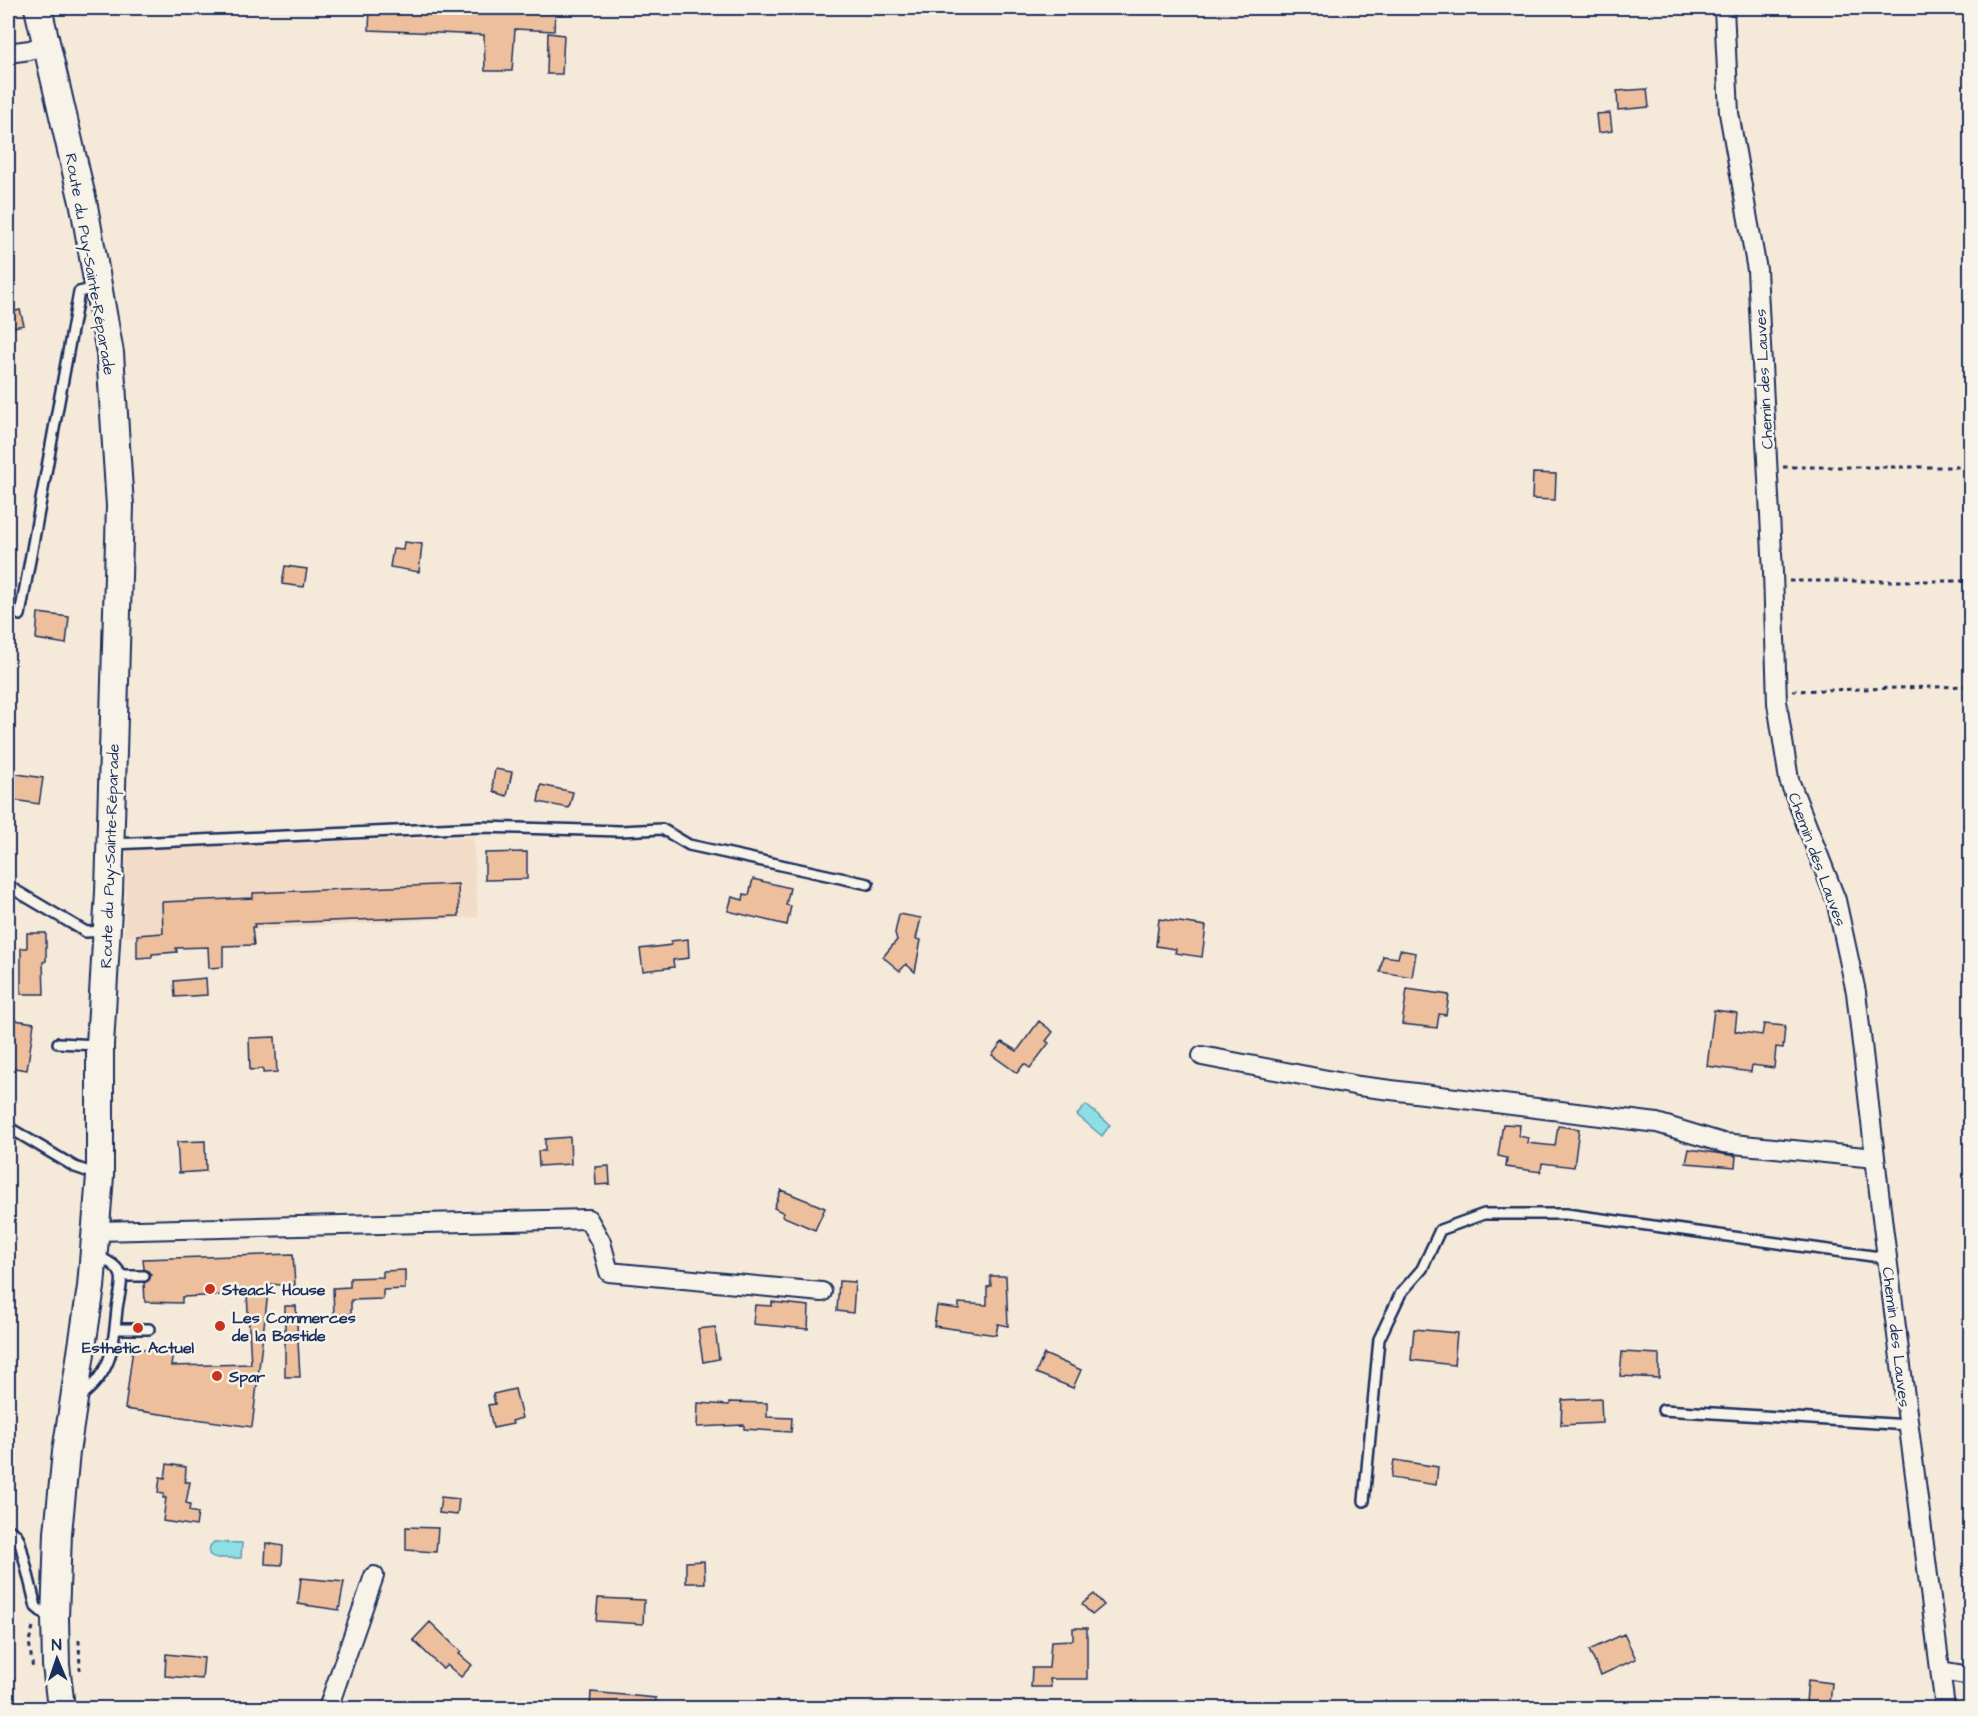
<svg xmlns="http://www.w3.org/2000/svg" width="1978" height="1716" font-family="'Architects Daughter',sans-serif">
<rect width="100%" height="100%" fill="#f5e9d9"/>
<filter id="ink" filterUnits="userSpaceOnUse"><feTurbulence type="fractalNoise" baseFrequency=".0167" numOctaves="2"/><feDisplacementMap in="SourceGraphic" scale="12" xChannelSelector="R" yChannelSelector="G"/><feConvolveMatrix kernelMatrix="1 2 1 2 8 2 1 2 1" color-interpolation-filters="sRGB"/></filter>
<g filter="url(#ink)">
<path fill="#f3dcc7" d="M 473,837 L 478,917 L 124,937 L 127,849 Z"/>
<path fill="#8edfe5" stroke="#6099af" stroke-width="1.5" d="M 1086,1105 L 1110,1125 L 1102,1136 L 1077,1115 Z
M 214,1542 L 242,1543 L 241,1558 L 214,1558 L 209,1554 L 210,1546 Z"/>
<path fill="#edbf9d" stroke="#1b2f5e" stroke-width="1.5" d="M 370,8 L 422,9 L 422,14 L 463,16 L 463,10 L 555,13 L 554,31 L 515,29 L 512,71 L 485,71 L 484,35 L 369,30 Z
M 548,33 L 564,35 L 562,74 L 547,74 Z
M 1647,89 L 1649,107 L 1618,110 L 1617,91 Z
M 1610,113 L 1612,131 L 1598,133 L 1596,114 Z
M 20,310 L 24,325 L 8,328 L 8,313 Z
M 1533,473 L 1556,474 L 1555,500 L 1532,499 Z
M 404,542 L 422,544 L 419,572 L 390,567 L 393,549 L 403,550 Z
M 285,566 L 307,569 L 304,587 L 282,584 Z
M 38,613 L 69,617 L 66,644 L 36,639 Z
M 495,769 L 512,772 L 507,796 L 494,792 L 493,781 Z
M 11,773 L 43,778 L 39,804 L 8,799 Z
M 541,785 L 573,792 L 569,808 L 538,802 Z
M 527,852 L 527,879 L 485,880 L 485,853 Z
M 753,879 L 790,888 L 786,905 L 791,906 L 787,925 L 728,911 L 732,897 L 743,900 L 744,894 L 749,895 Z
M 458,884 L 459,916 L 254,924 L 255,927 L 252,927 L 254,945 L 223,946 L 223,967 L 209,968 L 208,947 L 176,948 L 177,952 L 152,954 L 152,957 L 137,958 L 137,935 L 163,933 L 162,902 L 253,898 L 253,893 Z
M 899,914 L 921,918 L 916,939 L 921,940 L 915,972 L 906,964 L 900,971 L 883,957 L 897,940 L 895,933 Z
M 1159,919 L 1206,926 L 1202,957 L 1175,953 L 1176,949 L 1156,946 Z
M 27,933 L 46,933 L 46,961 L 43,962 L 44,994 L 21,994 L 21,948 L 27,948 Z
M 688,939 L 689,958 L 673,960 L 674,967 L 643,971 L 640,949 L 671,945 L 671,941 Z
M 1400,950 L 1416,953 L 1412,977 L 1380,972 L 1383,956 L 1398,958 Z
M 206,978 L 207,995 L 175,997 L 174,981 Z
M 1407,989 L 1449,995 L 1446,1015 L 1439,1014 L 1437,1028 L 1402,1024 Z
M 1714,1010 L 1737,1013 L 1735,1031 L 1762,1035 L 1764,1024 L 1785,1026 L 1783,1048 L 1776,1047 L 1774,1068 L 1752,1065 L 1751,1072 L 1707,1066 Z
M 8,1019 L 34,1023 L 27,1070 L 8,1067 Z
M 1039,1021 L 1053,1032 L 1046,1041 L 1049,1043 L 1030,1068 L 1024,1064 L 1017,1073 L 992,1055 L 1002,1042 L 1017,1051 Z
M 275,1037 L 277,1072 L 263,1073 L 263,1069 L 250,1070 L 249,1038 Z
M 1503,1124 L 1520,1125 L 1519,1136 L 1528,1138 L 1527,1143 L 1555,1146 L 1558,1126 L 1579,1129 L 1574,1167 L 1542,1163 L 1541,1172 L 1506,1167 L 1507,1158 L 1498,1156 Z
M 570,1137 L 571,1164 L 539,1166 L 538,1151 L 545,1151 L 545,1139 Z
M 205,1141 L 206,1171 L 179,1173 L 177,1142 Z
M 1689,1149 L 1736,1156 L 1735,1167 L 1686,1163 Z
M 609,1166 L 610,1184 L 596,1185 L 595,1167 Z
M 781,1190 L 825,1208 L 815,1230 L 782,1216 L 784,1213 L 774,1208 Z
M 293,1254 L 295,1286 L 269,1284 L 252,1427 L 125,1409 L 133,1348 L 173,1352 L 171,1366 L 251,1364 L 247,1294 L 182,1297 L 182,1303 L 145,1302 L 144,1283 L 149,1280 L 151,1275 L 148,1271 L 144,1269 L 143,1259 Z
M 405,1270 L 405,1289 L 383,1290 L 383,1299 L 351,1300 L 351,1314 L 334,1315 L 333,1288 L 350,1287 L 350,1278 L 383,1277 L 383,1271 Z
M 990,1276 L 1006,1276 L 1008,1326 L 998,1324 L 996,1335 L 934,1326 L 937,1306 L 959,1309 L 959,1303 L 987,1305 L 987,1287 L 991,1286 Z
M 839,1281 L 855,1282 L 853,1313 L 837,1311 Z
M 772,1302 L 809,1306 L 808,1329 L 753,1324 L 755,1305 L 772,1306 Z
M 285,1306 L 296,1306 L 300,1377 L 285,1377 Z
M 715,1327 L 719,1359 L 703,1362 L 698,1329 Z
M 1414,1329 L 1457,1333 L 1454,1365 L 1411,1360 Z
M 1622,1352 L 1659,1354 L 1659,1378 L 1620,1376 Z
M 1044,1354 L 1081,1370 L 1073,1388 L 1036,1373 Z
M 515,1389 L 522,1418 L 512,1421 L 513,1424 L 493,1428 L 488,1405 L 495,1404 L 493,1394 Z
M 1601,1398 L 1602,1423 L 1561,1425 L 1562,1400 Z
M 729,1402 L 767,1403 L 767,1417 L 792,1418 L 791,1432 L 744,1429 L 744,1425 L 697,1427 L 698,1403 L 729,1405 Z
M 1394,1460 L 1438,1467 L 1436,1485 L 1391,1478 Z
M 167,1464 L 186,1467 L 185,1482 L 190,1482 L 186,1503 L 190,1504 L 189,1511 L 198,1513 L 196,1526 L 163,1521 L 166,1498 L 163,1498 L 164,1494 L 158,1493 L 160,1477 L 165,1478 Z
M 441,1497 L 459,1499 L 457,1515 L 439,1513 Z
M 406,1527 L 438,1528 L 436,1552 L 406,1550 Z
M 266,1543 L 283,1546 L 282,1565 L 265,1564 Z
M 704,1561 L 705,1583 L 686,1583 L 686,1562 Z
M 301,1578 L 344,1582 L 339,1610 L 298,1604 Z
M 1094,1594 L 1104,1605 L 1092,1615 L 1082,1604 Z
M 598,1598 L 644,1600 L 643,1624 L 596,1621 Z
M 430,1622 L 461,1652 L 459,1654 L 472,1665 L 461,1677 L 447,1665 L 443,1669 L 413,1640 Z
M 1073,1628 L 1087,1628 L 1087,1679 L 1050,1679 L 1051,1687 L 1031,1687 L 1032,1668 L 1049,1668 L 1051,1641 L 1073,1640 Z
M 1624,1634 L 1636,1659 L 1601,1675 L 1589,1650 Z
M 166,1654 L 204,1658 L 202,1679 L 165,1676 Z
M 1808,1680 L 1832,1683 L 1830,1704 L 1806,1702 Z
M 591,1692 L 656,1698 L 655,1708 L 590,1708 Z"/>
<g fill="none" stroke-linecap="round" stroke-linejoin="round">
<g stroke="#1b2f5e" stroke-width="14">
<path id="lane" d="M 20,615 L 79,292 L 96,288
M 113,844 L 481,827 L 620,831 L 662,829 L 689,845 L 868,884
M 8,886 L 86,932 L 104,931
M 58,1043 L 97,1045
M 8,1127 L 75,1167 L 98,1175
M 121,1276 L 144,1276
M 115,1329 L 149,1329
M 80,1397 C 113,1371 113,1348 117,1309 C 118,1299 123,1285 121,1276 C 118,1265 105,1260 96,1255
M 1663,1410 L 1909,1425
M 1364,1501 L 1379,1339 L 1401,1293 L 1422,1269 L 1440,1230 L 1484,1214 L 1566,1214 L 1887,1258
M 8,1529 L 17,1535 L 20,1542 L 36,1607 L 42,1612 L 53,1614"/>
</g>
<g stroke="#1b2f5e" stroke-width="22">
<path id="street" d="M 1724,8 L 1729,113 L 1757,270 L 1773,572 L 1777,703 L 1789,780 L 1836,900 L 1856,992 L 1883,1226 L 1945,1708
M 8,53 L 30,50 L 47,44
M 1202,1056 L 1359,1086 L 1657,1123 L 1723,1143 L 1875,1158
M 97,1231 L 588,1219 L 601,1242 L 609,1272 L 822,1292
M 1941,1671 L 1970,1676
M 328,1708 L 374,1576"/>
</g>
<g stroke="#1b2f5e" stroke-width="30">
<path id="secondary" d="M 38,8 L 84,206 L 110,353 L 120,506 L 109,892 L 100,1045 L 100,1176 L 91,1287 L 66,1452 L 58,1533 L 55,1618 L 56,1665 L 61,1708"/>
</g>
<path stroke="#1b2f5e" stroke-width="3" stroke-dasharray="4.5 4.5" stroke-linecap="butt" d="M 1783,467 L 1970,467
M 1789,581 L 1970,581
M 1792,691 L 1970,686
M 33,1627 L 29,1641 L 33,1670
M 79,1640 L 80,1670"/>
<use href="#lane" stroke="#f7f3e8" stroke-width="9"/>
<use href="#street" stroke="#f7f3e8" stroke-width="18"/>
<use href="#secondary" stroke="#f7f3e8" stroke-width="26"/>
</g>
</g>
<g fill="#c8321e" stroke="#f7f3e8" stroke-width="2">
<circle cx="210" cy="1289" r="6"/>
<circle cx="220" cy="1326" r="6"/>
<circle cx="138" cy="1328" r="6"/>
<circle cx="217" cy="1376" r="6"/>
</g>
<g text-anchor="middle" stroke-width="5" stroke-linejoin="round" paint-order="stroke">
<g font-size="16" fill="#1b2f5e" stroke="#f7f3e8">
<text transform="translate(91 264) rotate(80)" y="6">Route du Puy-Sainte-Réparade</text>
<text transform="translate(1763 379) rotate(-93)" y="6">Chemin des Lauves</text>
<text transform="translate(109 856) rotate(-88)" y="6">Route du Puy-Sainte-Réparade</text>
<text transform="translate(1818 859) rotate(70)" y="6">Chemin des Lauves</text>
<text transform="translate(1897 1337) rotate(83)" y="6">Chemin des Lauves</text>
</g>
<g font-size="16" font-weight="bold" fill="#1b2f5e" stroke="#f7f3e8" text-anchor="start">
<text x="222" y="1295">Steack House</text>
<text x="232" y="1323">Les Commerces<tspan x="232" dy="18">de la Bastide</tspan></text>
<text x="138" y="1353" text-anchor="middle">Esthetic Actuel</text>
<text x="229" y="1382">Spar</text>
</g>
</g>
<rect width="1978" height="1716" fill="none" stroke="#f7f3e8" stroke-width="30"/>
<rect x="15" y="15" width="1948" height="1686" fill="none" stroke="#1b2f5e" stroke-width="2" filter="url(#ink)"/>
<g transform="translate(57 1659) rotate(358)" stroke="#f7f3e8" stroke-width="4.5" paint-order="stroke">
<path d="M0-4.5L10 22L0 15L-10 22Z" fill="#1b2f5e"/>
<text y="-9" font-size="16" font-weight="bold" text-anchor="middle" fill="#1b2f5e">N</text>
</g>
</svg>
